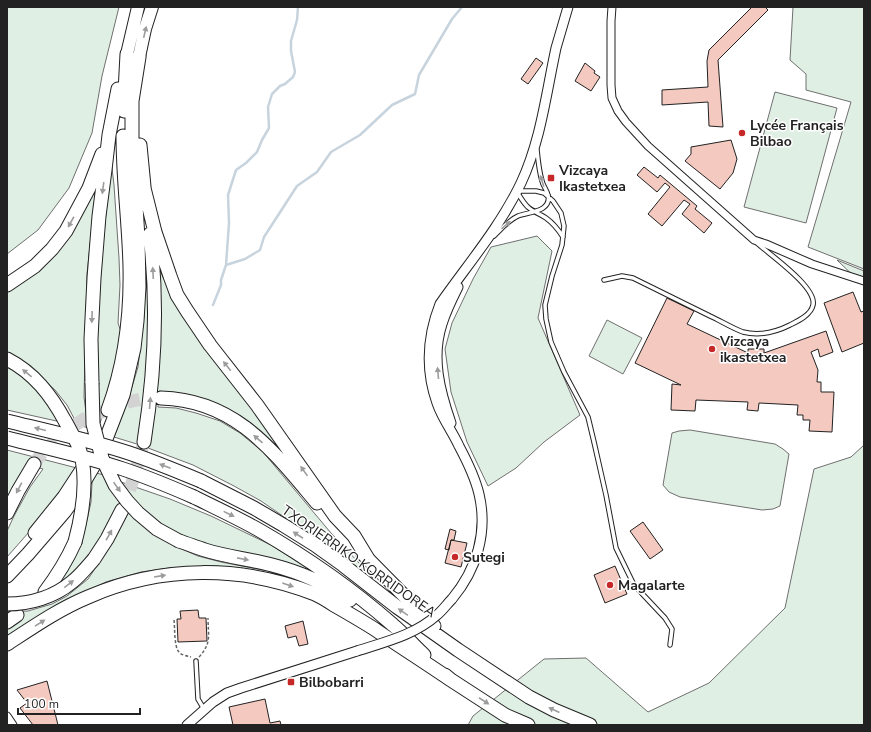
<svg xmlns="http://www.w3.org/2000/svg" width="871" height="732" font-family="'Nunito Sans',sans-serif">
<rect width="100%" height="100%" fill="#fff"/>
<path fill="#e0efe3" stroke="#6f6f6f" d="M 7,7 L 119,7 L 102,76 L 92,133 L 69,188 L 38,230 L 7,254 Z
M 793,7 L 864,7 L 864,269 L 808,247 L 851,102 L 806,90 L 806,74 L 790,60 Z
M 775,92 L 837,108 L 806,223 L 744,207 Z
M 111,160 L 114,185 L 119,258 L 120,285 L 118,323 L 123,338 L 109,397 L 100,423 L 98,396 L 97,308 Z
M 96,189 L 87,274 L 84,397 L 88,428 L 77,424 L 67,405 L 55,390 L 20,359 L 7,352 L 7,291 L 71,232 Z
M 142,209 L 149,297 L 150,343 L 140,445 L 114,437 L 128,400 L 138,367 L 144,316 Z
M 537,236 L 552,251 L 538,318 L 580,415 L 544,442 L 516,468 L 488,486 L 467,442 L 451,392 L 445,349 L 452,323 L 473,279 L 491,247 Z
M 837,260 L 864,271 L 864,286 Z
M 158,263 L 162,275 L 178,306 L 309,478 L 278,452 L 179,394 L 159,391 L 158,407 L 176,408 L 196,413 L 220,421 L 240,433 L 263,452 L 331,533 L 374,579 L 261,501 L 234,486 L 193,465 L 148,448 L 152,425 Z
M 607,320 L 642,338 L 623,374 L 589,356 Z
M 7,365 L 31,381 L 61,422 L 7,410 Z
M 690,430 L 775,444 L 783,449 L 789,454 L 780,506 L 773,509 L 762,510 L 680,497 L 669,492 L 663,485 L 672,433 L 679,431 Z
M 864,445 L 864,725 L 468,725 L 473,716 L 544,659 L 586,658 L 648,712 L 709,683 L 785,608 L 814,469 L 851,457 Z
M 7,450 L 104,475 L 108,486 L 120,503 L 115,515 L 82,568 L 47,593 L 87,520 L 91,502 L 92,483 L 91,476 L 51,507 L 7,557 L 7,531 L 14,516 L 30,487 L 43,469 L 29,465 L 7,497 Z
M 121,482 L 170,499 L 211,516 L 271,545 L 313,572 L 211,548 L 170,531 L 136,503 Z
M 128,510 L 177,547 L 198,556 L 221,562 L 268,571 L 293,578 L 311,585 L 323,591 L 272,575 L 217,566 L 169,568 L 141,572 L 106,582 L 76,596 L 7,636 L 7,612 L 28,611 L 52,604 L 67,596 L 88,579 L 103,557 L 116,534 Z"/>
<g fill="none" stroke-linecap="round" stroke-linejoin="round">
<path stroke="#c7d3dd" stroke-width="2.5" d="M 226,265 L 245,259 L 260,250 L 264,237 L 297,186 L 317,172 L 331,152 L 360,135 L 392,105 L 415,94 L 419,75 L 452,19 L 462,7
M 213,305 L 221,285 L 221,280 L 226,265 L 229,223 L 228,195 L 236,170 L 246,163 L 257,152 L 262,140 L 269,128 L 268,107 L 272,94 L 280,86 L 285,84 L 293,77 L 295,72 L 291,51 L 291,41 L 297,20 L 298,7"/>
</g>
<path fill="#f3c9c0" stroke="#222" d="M 752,7 L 765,7 L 768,10 L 718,60 L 723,127 L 709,126 L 708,102 L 662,105 L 662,90 L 708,87 L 707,61 L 709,50 Z
M 536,58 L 543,63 L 528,84 L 521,79 Z
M 585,63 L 595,71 L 594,73 L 600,77 L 591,91 L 575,81 Z
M 731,140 L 737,159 L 733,173 L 720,189 L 685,161 L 691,154 L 691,147 Z
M 644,167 L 658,178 L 660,175 L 697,206 L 695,209 L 712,223 L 704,233 L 682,214 L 690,204 L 684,200 L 662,226 L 648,214 L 670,187 L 665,183 L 657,192 L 637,175 Z
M 853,292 L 861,312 L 864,311 L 864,343 L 842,352 L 824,303 Z
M 667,298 L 694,311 L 687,324 L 748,353 L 748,349 L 764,349 L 764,353 L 826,331 L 833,352 L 820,357 L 818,349 L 811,352 L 818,370 L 817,382 L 821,382 L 821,392 L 834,392 L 832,432 L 809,431 L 810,420 L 803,420 L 803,415 L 797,415 L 798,405 L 759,403 L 758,411 L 747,410 L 748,402 L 696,400 L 695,411 L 671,410 L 672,384 L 681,385 L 635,363 Z
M 643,522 L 663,550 L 650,559 L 630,531 Z
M 450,529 L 456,531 L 454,540 L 451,540 L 449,550 L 445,549 Z
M 451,540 L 467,543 L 461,567 L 445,563 Z
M 615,566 L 627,594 L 605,603 L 594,575 Z
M 198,610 L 199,618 L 206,618 L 207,641 L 178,642 L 177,619 L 181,619 L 180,611 Z
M 303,621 L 308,644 L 299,646 L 296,636 L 288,638 L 285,626 Z
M 47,681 L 58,725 L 33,725 L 20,708 L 27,703 L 17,690 Z
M 265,699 L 270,723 L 280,721 L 281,725 L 233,725 L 229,707 Z"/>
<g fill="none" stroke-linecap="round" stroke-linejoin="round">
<path stroke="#d3d3d3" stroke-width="13" stroke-dasharray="13 6" stroke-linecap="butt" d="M 34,464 L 42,453 L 65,432 L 84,419 L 124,403 L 141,399 L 159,399
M 123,508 L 131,486 L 144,442"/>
<g stroke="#222" stroke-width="5.5">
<path id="service" d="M 517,191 L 536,191 L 544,193 L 553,201 L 561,213 L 564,226 L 562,245 L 552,276 L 545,305 L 546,319 L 551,342 L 564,372 L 588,417 L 594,442 L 606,495 L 616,548 L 634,585 L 665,618 L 672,629 L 670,645
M 517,192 C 521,198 524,204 529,208 C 534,212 540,214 546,218 C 553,223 558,229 563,237
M 494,236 C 501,229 509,220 518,216 C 528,212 552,212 548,195 C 547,190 543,186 542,181 C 539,171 538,160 537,150
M 604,280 L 622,276 L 633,278 C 659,291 684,303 710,316 C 719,320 734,329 743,332 C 759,336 776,332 790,325 C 798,321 811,315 813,305 C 817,287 770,255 757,243
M 196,661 L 198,699 L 204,709"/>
</g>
<g stroke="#222" stroke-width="9">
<path id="minor" d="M 612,7 L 611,21 L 611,85 L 612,98 L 618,111 L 626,122 L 648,146 L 754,240 L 766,244 L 812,264 L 864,281
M 7,716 L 13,725"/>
</g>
<g stroke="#222" stroke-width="11">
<path id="tertiary" d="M 451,423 C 440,391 431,358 442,324 C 446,311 452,299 458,287
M 452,599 C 477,569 488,532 479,494 C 475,477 467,461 459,446 C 452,431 442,418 437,403 C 425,369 427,337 440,304 C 468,264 500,227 521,183 C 541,140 546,94 556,48 C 560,34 564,21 568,7
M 187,725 L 213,702 L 227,693 L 241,688 L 357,651"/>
</g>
<g stroke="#222" stroke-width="14">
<path id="primary" d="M 127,54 L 138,7
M 139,57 L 145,29 L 152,7"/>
</g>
<g stroke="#222" stroke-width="15">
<path id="motorway" d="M 124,111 L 127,54
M 140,145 L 145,197
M 144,188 L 155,232 L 170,276 L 177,295 L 187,311 L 210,345 L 257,405 L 335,516 L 354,536 L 368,559
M 7,285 L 35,266 L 52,249 L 66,231 L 89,188 L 102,154
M 7,359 C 34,373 51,395 65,421
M 92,383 L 91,339 L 94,278 L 99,216 L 105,170 L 109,135 L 118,89
M 161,398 C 236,400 273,451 317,503
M 108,410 C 125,364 131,315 130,267 C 129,223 123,180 123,136
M 144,442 C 155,373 158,303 150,234
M 201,481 L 254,508 L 283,525 L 315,545 L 343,565 L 397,607 L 458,650 L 529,697 L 554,710 L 590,725
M 194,497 C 216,508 238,518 259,530 C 306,557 352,589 393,625 C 404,634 413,645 424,655
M 7,513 L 18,491 L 34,464
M 35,533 L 64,497 L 81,471
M 179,541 C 188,544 196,547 205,550 C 227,557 250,559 272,565 C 299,572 327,584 350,600
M 362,553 L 434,626
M 94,559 L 107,539 L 122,510
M 7,576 L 28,554 L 65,511 L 75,497 L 99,457 L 123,395 L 134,348 L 137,321 L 139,287 L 138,238 L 132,142 L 132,101 L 139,57
M 45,592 C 57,576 67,560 75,542
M 7,622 L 17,615
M 7,644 C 33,627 59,609 88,597 C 161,565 242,565 315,594 C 322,597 328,601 334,605 C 348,613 362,621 376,630 C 401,647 426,663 451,680
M 445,675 L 451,680 L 505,715 L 528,725"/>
</g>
<path stroke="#646464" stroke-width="1.5" stroke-dasharray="3 2" stroke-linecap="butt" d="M 174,620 C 175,628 174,647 179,652 C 181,655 187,656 191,657
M 199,657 C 212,643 208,635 208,618"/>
<use href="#service" stroke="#fff" stroke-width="3.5"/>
<use href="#minor" stroke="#fff" stroke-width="7"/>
<use href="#tertiary" stroke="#fff" stroke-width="9"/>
<use href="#primary" stroke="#fff" stroke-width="12"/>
<use href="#motorway" stroke="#fff" stroke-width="13"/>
<g stroke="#222" stroke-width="11" stroke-linecap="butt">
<path id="tertiary-bridge" d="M 357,651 C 385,642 415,635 437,615 C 443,610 447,604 452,599"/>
</g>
<g stroke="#222" stroke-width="15" stroke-linecap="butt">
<path id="motorway-bridge" d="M 92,383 L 93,424 L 102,458 L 115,485 L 127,501 L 138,513 L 157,529 L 179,541
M 7,421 C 48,431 89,440 129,453 C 153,461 177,471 201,481
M 65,421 C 69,428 73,436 77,443 C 90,473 83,512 75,542
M 7,438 C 46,448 85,456 123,469 C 147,477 171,487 194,497
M 7,604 C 30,604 54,597 72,582 C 80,576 87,567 94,559"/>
</g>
<use href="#tertiary-bridge" stroke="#fff" stroke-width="9"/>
<use href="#motorway-bridge" stroke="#fff" stroke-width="13"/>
</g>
<defs><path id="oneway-solid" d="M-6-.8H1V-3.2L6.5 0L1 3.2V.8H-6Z"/></defs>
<g fill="#9c9c9c">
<use href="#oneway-solid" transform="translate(145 32) rotate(-77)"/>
<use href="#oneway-solid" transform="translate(542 181) rotate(-108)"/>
<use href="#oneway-solid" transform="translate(103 188) rotate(98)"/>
<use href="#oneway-solid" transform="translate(71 222) rotate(119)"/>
<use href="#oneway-solid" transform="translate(506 225) rotate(-41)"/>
<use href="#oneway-solid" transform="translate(153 273) rotate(-93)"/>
<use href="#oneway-solid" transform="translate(92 317) rotate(92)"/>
<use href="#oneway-solid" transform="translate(227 366) rotate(-128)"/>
<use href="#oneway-solid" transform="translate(27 373) rotate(-141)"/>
<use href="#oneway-solid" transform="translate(438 373) rotate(-95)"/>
<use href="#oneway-solid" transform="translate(150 403) rotate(-85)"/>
<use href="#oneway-solid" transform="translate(40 429) rotate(-166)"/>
<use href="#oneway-solid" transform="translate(258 439) rotate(-139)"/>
<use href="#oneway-solid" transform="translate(165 466) rotate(-159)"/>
<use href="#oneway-solid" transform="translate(304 471) rotate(-125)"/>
<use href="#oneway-solid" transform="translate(117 487) rotate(55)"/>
<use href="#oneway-solid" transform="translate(19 488) rotate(118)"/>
<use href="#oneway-solid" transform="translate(229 514) rotate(26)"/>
<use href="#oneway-solid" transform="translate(109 535) rotate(-61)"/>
<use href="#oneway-solid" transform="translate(298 535) rotate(-147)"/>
<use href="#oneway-solid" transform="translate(243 559) rotate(11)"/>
<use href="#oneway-solid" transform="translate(160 576) rotate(-9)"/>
<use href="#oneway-solid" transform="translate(69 584) rotate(-38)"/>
<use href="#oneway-solid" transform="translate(288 585) rotate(19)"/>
<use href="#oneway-solid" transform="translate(403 612) rotate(-145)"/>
<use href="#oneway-solid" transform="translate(40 623) rotate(-32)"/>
<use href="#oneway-solid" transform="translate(484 701) rotate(33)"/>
<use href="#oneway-solid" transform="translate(554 710) rotate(-155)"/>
</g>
<g fill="#c62828" stroke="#fff" stroke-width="1.5">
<circle cx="742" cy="133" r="4"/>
<rect x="547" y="174" width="8" height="8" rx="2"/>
<circle cx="712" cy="349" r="4"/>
<circle cx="455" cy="557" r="4"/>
<circle cx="610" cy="585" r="4"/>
<rect x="287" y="678" width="8" height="8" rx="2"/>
</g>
<g text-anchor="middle" stroke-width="3" stroke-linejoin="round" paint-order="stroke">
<g font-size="14" font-weight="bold" fill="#222" stroke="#fff" text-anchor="start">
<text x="750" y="130">Lycée Français<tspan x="750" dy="16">Bilbao</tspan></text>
<text x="559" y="175">Vizcaya<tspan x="559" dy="16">Ikastetxea</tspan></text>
<text x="720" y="346">Vizcaya<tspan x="720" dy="16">ikastetxea</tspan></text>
<text x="463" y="562">Sutegi</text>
<text x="618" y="590">Magalarte</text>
<text x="299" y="687">Bilbobarri</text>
</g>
<g font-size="14" fill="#222" stroke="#fff">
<text transform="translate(359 561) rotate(35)" y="5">TXORIERRIKO KORRIDOREA</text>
</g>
</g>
<rect width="871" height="732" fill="none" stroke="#222222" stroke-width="16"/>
<path d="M18 708v6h122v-6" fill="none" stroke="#222222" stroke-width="2"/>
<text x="24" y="708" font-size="12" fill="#222222" stroke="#ffffff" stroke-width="3" paint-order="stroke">100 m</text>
</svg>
